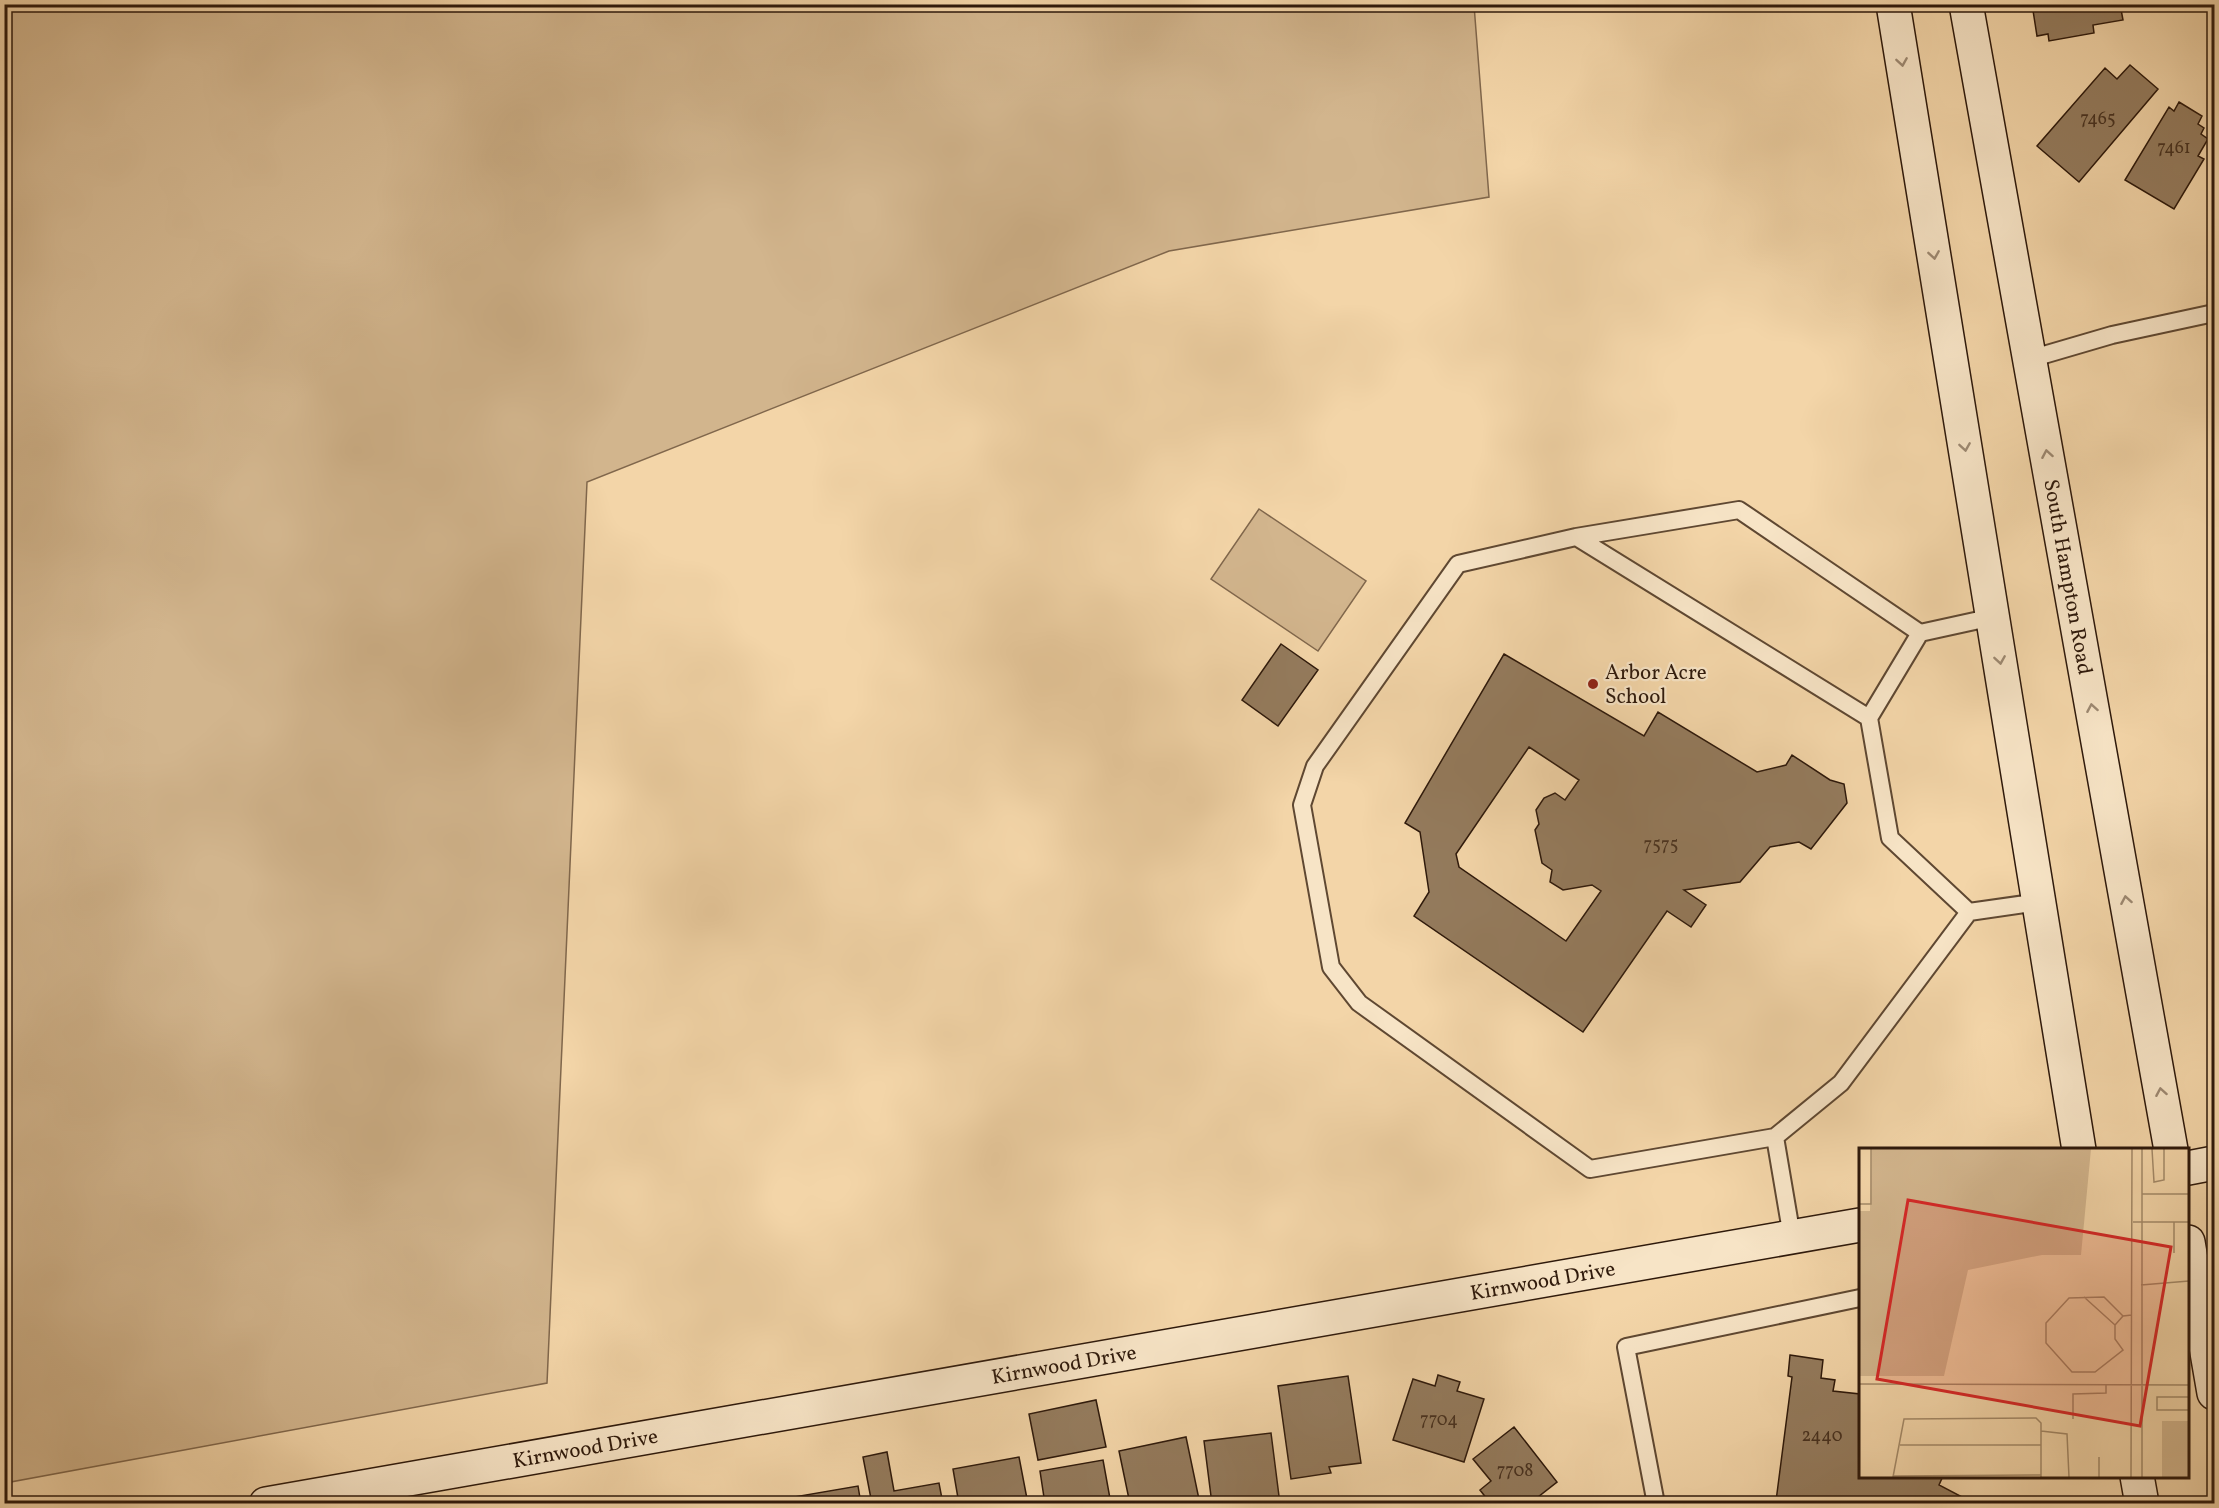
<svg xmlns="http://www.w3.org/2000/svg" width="2219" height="1508" font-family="Vollkorn,serif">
<rect width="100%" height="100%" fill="#f3d5a8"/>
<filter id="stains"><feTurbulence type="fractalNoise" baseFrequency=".00333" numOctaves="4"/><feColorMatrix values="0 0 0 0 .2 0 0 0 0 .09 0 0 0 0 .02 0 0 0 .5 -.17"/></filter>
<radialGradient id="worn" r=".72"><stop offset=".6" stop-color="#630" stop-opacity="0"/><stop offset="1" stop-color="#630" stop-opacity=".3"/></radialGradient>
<path fill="#d2b58d" stroke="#80674c" stroke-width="1.5" d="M 5,4 L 1474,5 L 1489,197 L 1169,251 L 587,482 L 547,1383 L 5,1483 Z
M 1259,509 L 1366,581 L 1318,651 L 1211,579 Z"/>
<path fill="#947b5d" stroke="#2e190b" stroke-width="1.5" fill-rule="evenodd" d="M 2032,4 L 2120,4 L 2123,20 L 2093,25 L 2094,33 L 2049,41 L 2048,34 L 2037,36 Z
M 2130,65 L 2158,89 L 2079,182 L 2037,146 L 2105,68 L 2117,79 Z
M 2179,102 L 2202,116 L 2198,124 L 2204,128 L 2201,134 L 2208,139 L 2198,156 L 2204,159 L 2174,209 L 2125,180 L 2169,107 L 2174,111 Z
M 1281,644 L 1318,670 L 1278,726 L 1242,700 Z
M 1504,654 L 1644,736 L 1658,712 L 1757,772 L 1786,765 L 1792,755 L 1830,780 L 1844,784 L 1847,803 L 1811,849 L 1799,842 L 1770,847 L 1740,882 L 1684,890 L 1706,905 L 1691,927 L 1667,911 L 1583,1032 L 1414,916 L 1429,892 L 1420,832 L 1405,823 ZM 1529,747 L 1579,780 L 1565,800 L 1555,793 L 1544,798 L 1536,810 L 1539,824 L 1535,830 L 1542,863 L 1552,870 L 1550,882 L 1563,890 L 1592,885 L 1601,891 L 1566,941 L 1459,867 L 1456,854 Z
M 1790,1355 L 1823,1360 L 1821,1378 L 1835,1380 L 1833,1391 L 1860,1394 L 1860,1476 L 1943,1476 L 1939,1485 L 1966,1499 L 1963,1504 L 1745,1504 L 1745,1498 L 1776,1501 L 1792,1377 L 1788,1376 Z
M 1438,1375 L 1460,1382 L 1457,1391 L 1484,1399 L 1464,1462 L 1393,1440 L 1413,1379 L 1435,1386 Z
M 1348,1376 L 1361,1463 L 1329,1467 L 1331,1473 L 1291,1479 L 1278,1386 Z
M 1096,1400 L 1106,1447 L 1038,1460 L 1029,1414 Z
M 1514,1427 L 1557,1482 L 1529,1504 L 1491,1504 L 1480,1490 L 1491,1481 L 1473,1459 Z
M 1271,1433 L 1280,1504 L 1212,1504 L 1204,1441 Z
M 1186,1437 L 1200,1504 L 1130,1504 L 1119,1451 Z
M 887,1452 L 894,1491 L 939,1483 L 943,1504 L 872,1504 L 863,1457 Z
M 1019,1457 L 1028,1504 L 959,1504 L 953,1469 Z
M 1103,1460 L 1111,1504 L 1045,1504 L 1040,1471 Z
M 858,1486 L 861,1504 L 789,1504 L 788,1498 Z"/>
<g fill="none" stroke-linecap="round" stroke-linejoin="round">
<g stroke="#5f4832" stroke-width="20">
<path id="lane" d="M 2030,359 L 2112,335 L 2214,313
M 1578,538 L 1869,718
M 1920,633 L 1739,510 L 1576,537 L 1458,564 L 1315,766 L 1302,805 L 1331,967 L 1359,1003 L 1590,1169 L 1775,1137 L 1841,1083 L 1969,912 L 1890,838 L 1869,718 L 1920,633 L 1993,617
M 1969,912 L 2039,902
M 1775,1137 L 1792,1237
M 1656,1504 L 1626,1347 L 1860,1298"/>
</g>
<g stroke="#2e190b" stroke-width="36">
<g id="secondary">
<path d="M 1893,4 L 2079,1150"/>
<path id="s1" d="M 1966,4 L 2171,1150"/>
<path d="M 2188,1168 L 2214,1163"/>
<path d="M 2188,1242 L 2214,1393"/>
<path d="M 2137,1476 L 2142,1504"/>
<path id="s2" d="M 266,1504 L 1860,1225"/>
</g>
</g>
<use href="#lane" stroke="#f7e4c6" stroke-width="16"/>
<use href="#secondary" stroke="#f7e4c6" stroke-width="33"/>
</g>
<defs><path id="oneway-chevron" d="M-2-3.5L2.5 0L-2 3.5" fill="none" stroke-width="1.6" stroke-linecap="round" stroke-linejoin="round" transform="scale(1.5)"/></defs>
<g stroke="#9d8972">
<use href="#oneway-chevron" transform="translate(1902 62) rotate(81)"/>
<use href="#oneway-chevron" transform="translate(1934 255) rotate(81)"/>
<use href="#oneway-chevron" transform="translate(1965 447) rotate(81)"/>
<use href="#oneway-chevron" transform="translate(2047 454) rotate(-100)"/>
<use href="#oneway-chevron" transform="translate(2000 660) rotate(81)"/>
<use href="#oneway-chevron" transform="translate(2092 708) rotate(-100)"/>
<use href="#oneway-chevron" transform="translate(2126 900) rotate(-100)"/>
<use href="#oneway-chevron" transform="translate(2161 1092) rotate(-100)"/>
</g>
<circle fill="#8f2418" stroke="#f7e4c6" stroke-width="2" cx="1593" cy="684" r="6"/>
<g text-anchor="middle" stroke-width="4.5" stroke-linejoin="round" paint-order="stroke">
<g font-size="18" fill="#483220">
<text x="2098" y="124">7465</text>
<text x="2174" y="153">7461</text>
<text x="1661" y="850">7575</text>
<text x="1439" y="1425">7704</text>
<text x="1822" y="1441">2440</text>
<text x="1515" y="1476">7708</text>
</g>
<g font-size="21" fill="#2e190b" stroke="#f7e4c6">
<text dy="7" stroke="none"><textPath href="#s1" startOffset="582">South Hampton Road</textPath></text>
<text dy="7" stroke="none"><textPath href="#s2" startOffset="1296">Kirnwood Drive</textPath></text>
<text dy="7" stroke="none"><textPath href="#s2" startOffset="810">Kirnwood Drive</textPath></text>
<text dy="7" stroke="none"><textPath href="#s2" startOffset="324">Kirnwood Drive</textPath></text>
</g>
<g font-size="21" fill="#2e190b" stroke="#f7e4c6" text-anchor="start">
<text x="1605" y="679">Arbor Acre<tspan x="1605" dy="24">School</tspan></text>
</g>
</g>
<g transform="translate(1859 1148)">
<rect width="330" height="330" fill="#f3d5a8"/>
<path d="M 12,1 L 232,1 L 222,107 L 183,107 L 109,122 L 85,228 L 0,228 L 0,63 L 11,63 ZM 303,273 L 330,273 L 330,329 L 303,329 Z" fill="#d2b58d"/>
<path fill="none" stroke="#a48a69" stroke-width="1.5" d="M 293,1 L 295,34 L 305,32 L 305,1M 283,46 L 330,46M 0,56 L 12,56 L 12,1M 274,74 L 330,74M 315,74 L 315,105M 282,137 L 330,133M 225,149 L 256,177M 264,168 L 245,149 L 210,150 L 187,175 L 187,195 L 213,224 L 236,224 L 264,202 L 256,191 L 256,177 L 264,168 L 273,167M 0,236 L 330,237M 330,249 L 298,249 L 298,262 L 330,262M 214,271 L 214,246 L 247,245 L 247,237M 182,283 L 208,286 L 210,329M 41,297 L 182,297M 240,309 L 240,329M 35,328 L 182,327M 34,329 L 45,271 L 177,270 L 182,275 L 182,329M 272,329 L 273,1M 283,329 L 283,1"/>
<path fill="#d62828" fill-opacity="0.15" stroke="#d62828" stroke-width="3" d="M 49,52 L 312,99 L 281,278 L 18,231 Z"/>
<rect width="330" height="330" fill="none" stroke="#2e190b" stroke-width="3"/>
</g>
<rect width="2219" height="1508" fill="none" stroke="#f3d5a8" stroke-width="24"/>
<rect x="6" y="6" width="2207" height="1496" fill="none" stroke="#2e190b" stroke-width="3"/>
<rect x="12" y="12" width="2195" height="1484" fill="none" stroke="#2e190b" stroke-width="1.5"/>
<rect width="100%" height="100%" filter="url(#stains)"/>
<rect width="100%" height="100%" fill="url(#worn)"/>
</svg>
